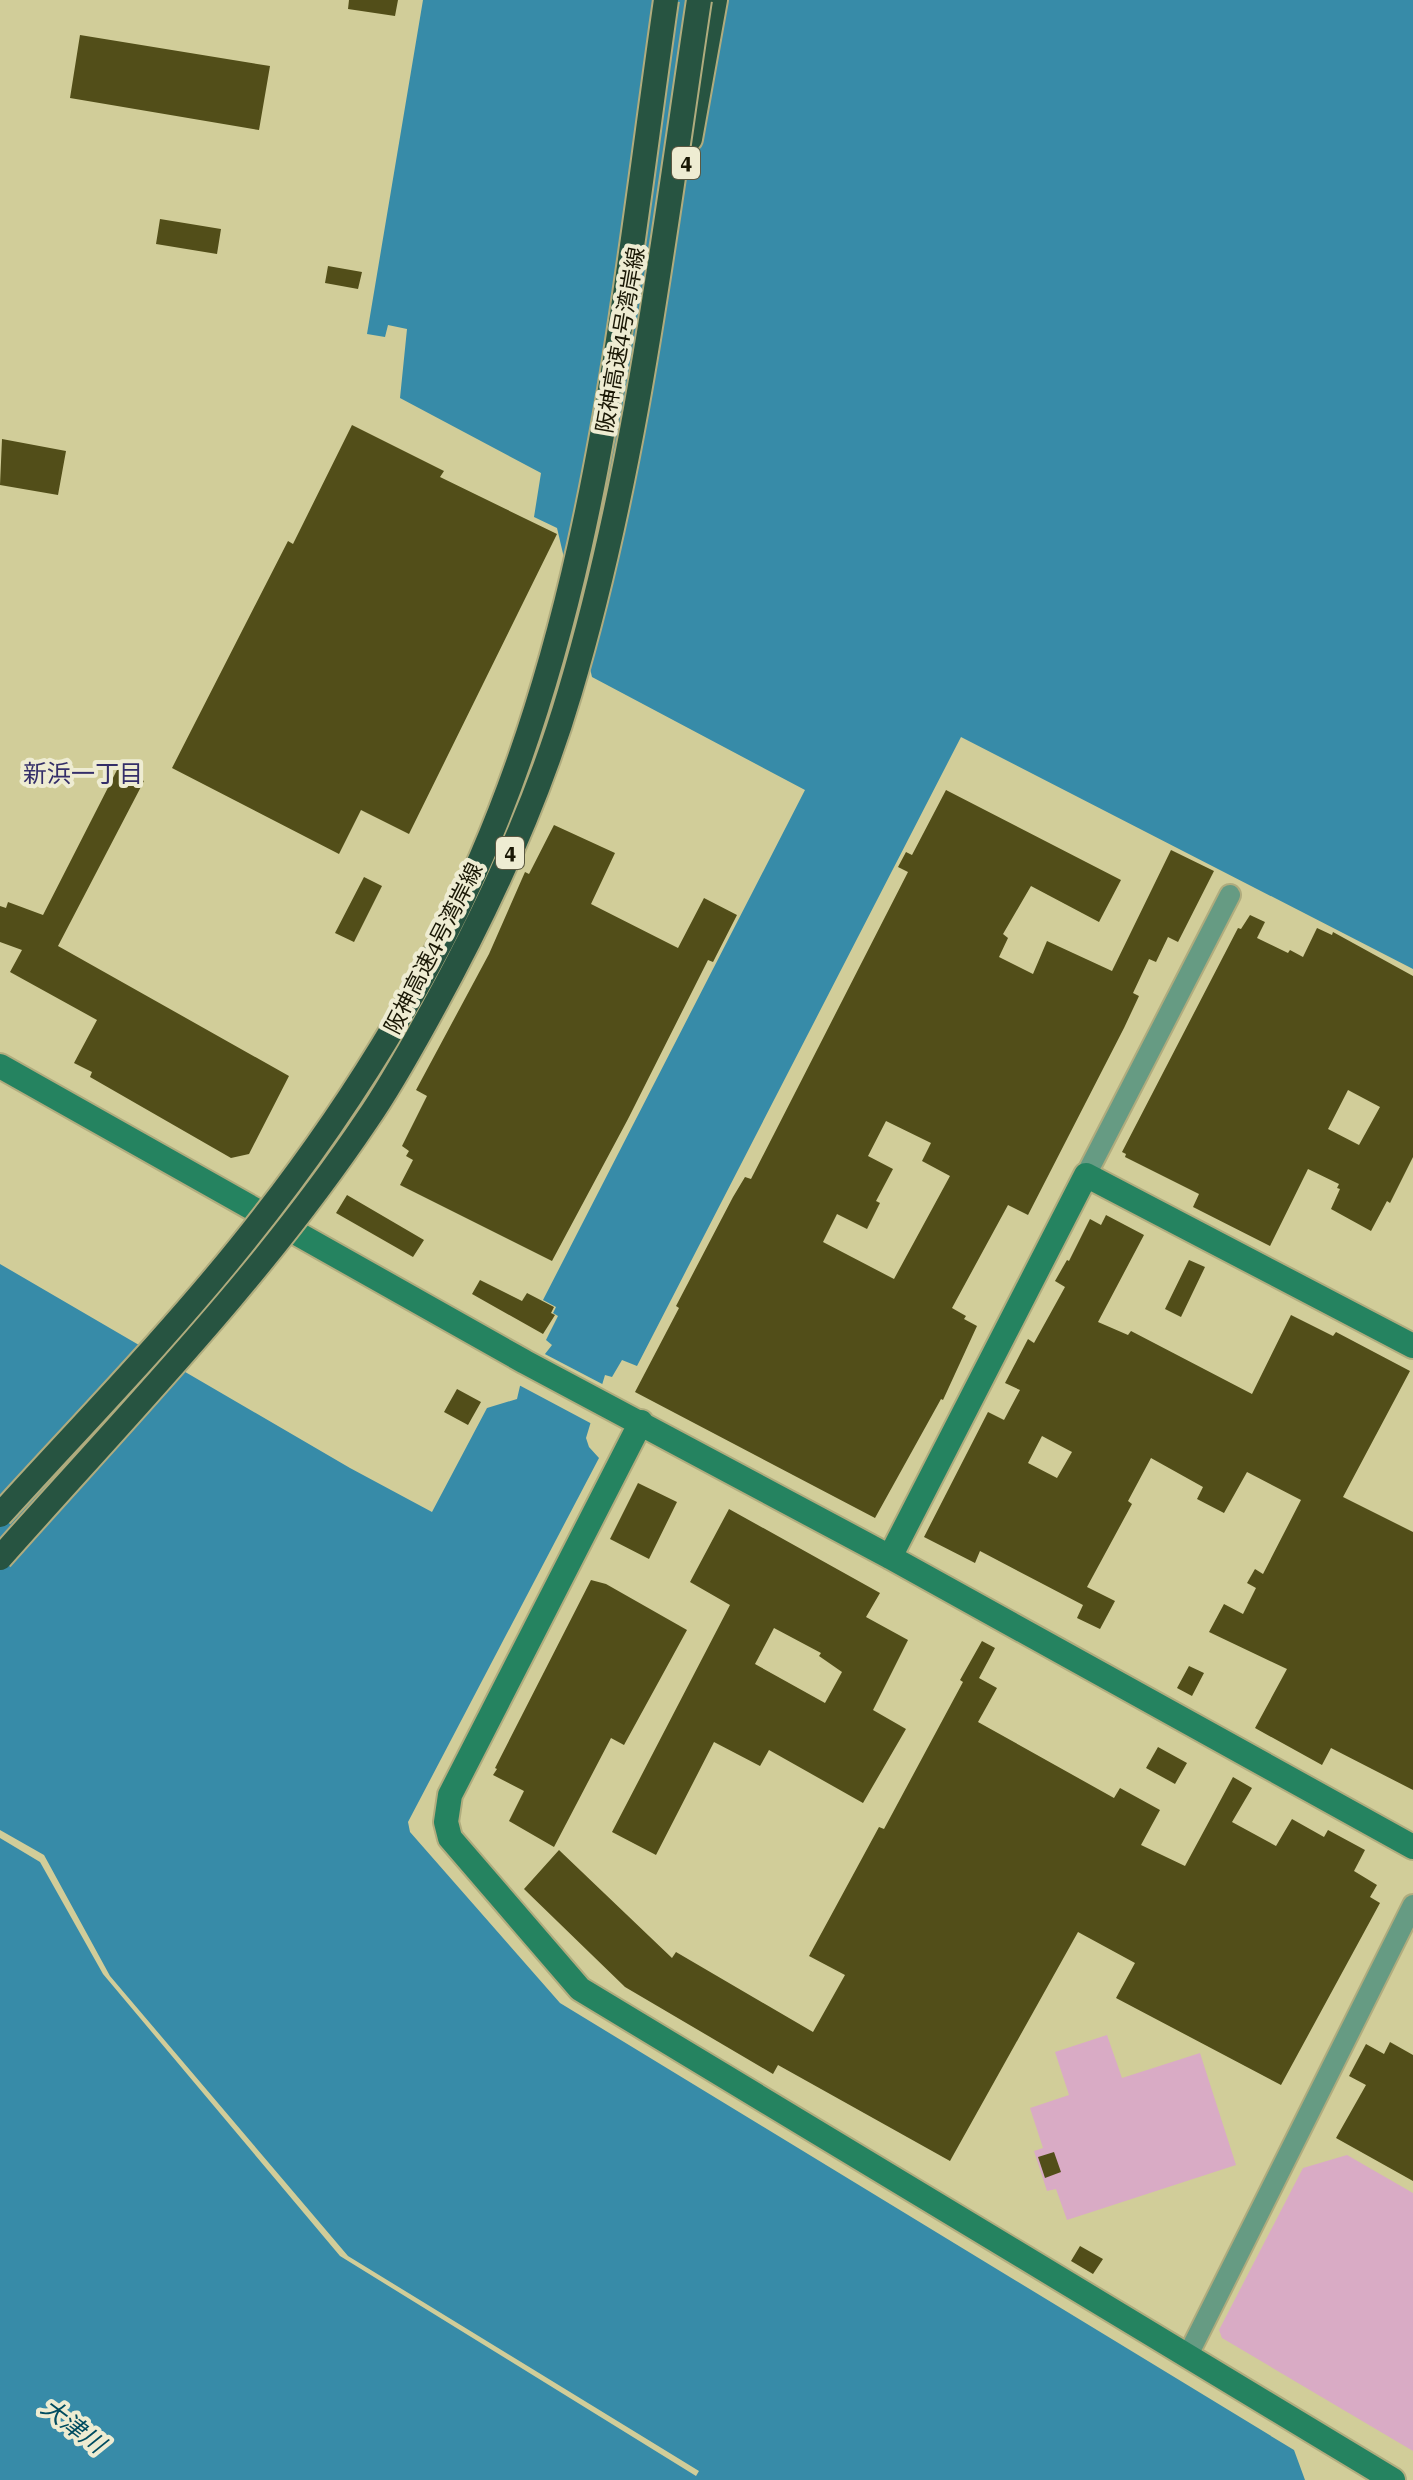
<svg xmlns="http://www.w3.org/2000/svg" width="1413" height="2480" font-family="'Roboto Serif','Noto Sans JP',serif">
<rect width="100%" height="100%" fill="#d1cd99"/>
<path fill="#d9abc5" d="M 1107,2035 L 1122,2078 L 1200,2053 L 1236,2165 L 1067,2220 L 1056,2189 L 1047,2191 L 1034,2151 L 1043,2148 L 1030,2108 L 1069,2095 L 1055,2052 Z
M 1347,2155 L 1413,2193 L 1413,2451 L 1222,2338 L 1219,2330 L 1303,2168 Z"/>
<path fill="#378ba8" d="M 423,0 L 1413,0 L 1413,969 L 961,737 L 637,1366 L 622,1360 L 612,1377 L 605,1375 L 586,1438 L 589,1447 L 599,1458 L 408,1822 L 410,1832 L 560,2003 L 1294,2450 L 1305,2480 L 0,2480 L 0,1264 L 350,1468 L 432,1512 L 487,1408 L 517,1399 L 520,1386 L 552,1345 L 546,1340 L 558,1316 L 553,1313 L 556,1307 L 543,1300 L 805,790 L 592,677 L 557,528 L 534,517 L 541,473 L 400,398 L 407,329 L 388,325 L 385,337 L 367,334 Z"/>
<path fill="#d1cd99" d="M 541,1352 L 606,1386 L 594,1425 L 517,1384 Z
M 0,1830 L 44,1855 L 110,1976 L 348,2256 L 699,2471 L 696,2476 L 340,2256 L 103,1974 L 40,1862 L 0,1838 Z"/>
<path fill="#524e19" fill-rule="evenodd" d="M 349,0 L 398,0 L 395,16 L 348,9 Z
M 80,35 L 270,66 L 259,130 L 70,98 Z
M 160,219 L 221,229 L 217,254 L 156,244 Z
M 328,266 L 362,272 L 358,289 L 325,283 Z
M 352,425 L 444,471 L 440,477 L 557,534 L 409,834 L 361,810 L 339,854 L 172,768 L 288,541 L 293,544 Z
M 2,439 L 66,451 L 58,495 L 0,485 Z
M 118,768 L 144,781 L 58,946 L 289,1076 L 249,1154 L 231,1158 L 90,1077 L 92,1072 L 74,1063 L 97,1020 L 10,972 L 22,950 L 0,942 L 0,906 L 6,908 L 8,902 L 43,915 Z
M 946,790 L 1121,880 L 1099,922 L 1031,886 L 1003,934 L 1008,938 L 999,957 L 1033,974 L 1047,941 L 1112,971 L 1171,850 L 1214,871 L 1178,942 L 1168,937 L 1156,962 L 1149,959 L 1133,993 L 1139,996 L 1124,1028 L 1028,1215 L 1008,1205 L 952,1308 L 966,1316 L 964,1319 L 977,1326 L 943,1400 L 941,1399 L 875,1518 L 635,1392 L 679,1308 L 676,1306 L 733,1197 L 745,1177 L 751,1179 L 908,872 L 898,867 L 906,852 L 912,855 ZM 886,1121 L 931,1143 L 922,1161 L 950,1176 L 894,1279 L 823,1242 L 837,1214 L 867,1229 L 880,1203 L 876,1201 L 893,1169 L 868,1156 Z
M 554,825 L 615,853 L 591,904 L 678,948 L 704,898 L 737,915 L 713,962 L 708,960 L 628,1119 L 552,1261 L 400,1185 L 413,1160 L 406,1156 L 409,1151 L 402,1146 L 427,1096 L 416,1090 L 489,954 L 525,872 L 529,874 Z
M 364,877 L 382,886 L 354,942 L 335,933 Z
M 1250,915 L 1265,922 L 1257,938 L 1288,953 L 1290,950 L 1303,957 L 1317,928 L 1332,935 L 1333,932 L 1413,976 L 1413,1157 L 1390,1203 L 1387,1201 L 1371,1231 L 1331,1209 L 1340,1189 L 1337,1188 L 1339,1184 L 1308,1169 L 1270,1246 L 1193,1207 L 1199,1194 L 1125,1157 L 1126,1154 L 1122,1152 L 1238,928 L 1241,929 ZM 1348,1090 L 1380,1107 L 1359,1145 L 1328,1129 Z
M 347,1195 L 424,1240 L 413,1257 L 336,1213 Z
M 1106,1215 L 1144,1235 L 1098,1322 L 1128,1335 L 1131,1331 L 1252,1394 L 1291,1315 L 1333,1336 L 1336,1332 L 1410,1371 L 1343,1497 L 1413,1532 L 1413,1790 L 1331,1748 L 1322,1765 L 1255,1728 L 1287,1669 L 1209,1632 L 1224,1604 L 1243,1614 L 1256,1588 L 1247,1583 L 1255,1569 L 1263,1574 L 1301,1500 L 1247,1472 L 1224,1513 L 1197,1499 L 1203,1487 L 1151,1458 L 1128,1501 L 1132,1504 L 1087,1587 L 1115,1601 L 1100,1629 L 1077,1618 L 1083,1605 L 1041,1583 L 980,1551 L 975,1563 L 924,1537 L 988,1412 L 1004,1420 L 1020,1390 L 1005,1383 L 1028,1339 L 1034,1343 L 1065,1287 L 1055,1281 L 1067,1260 L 1069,1261 L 1090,1219 L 1101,1225 ZM 1042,1436 L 1072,1452 L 1057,1478 L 1028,1463 Z
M 1189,1260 L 1205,1267 L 1181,1317 L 1165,1309 Z
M 480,1280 L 522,1301 L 527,1293 L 554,1307 L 551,1313 L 555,1315 L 543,1334 L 472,1294 Z
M 457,1389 L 481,1402 L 468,1425 L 444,1412 Z
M 638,1483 L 677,1502 L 649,1559 L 610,1539 Z
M 729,1509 L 880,1593 L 866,1617 L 908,1640 L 873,1710 L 906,1729 L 863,1803 L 769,1750 L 760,1766 L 714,1742 L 656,1855 L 612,1832 L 730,1605 L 690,1582 ZM 774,1628 L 821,1653 L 819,1656 L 842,1672 L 825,1703 L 755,1664 Z
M 591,1580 L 606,1584 L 687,1630 L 624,1745 L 611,1738 L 554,1847 L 509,1821 L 524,1791 L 493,1775 L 497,1769 L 495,1768 Z
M 982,1641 L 995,1648 L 979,1678 L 997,1688 L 978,1722 L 1114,1798 L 1120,1788 L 1160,1810 L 1141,1845 L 1185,1866 L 1233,1777 L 1252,1788 L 1232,1822 L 1276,1846 L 1292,1819 L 1324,1837 L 1328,1830 L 1365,1850 L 1354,1871 L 1377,1885 L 1370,1897 L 1380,1903 L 1281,2085 L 1116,1998 L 1135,1963 L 1078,1932 L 950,2161 L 778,2065 L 773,2074 L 625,1987 L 524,1889 L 559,1850 L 672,1958 L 676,1952 L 813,2032 L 845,1975 L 809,1956 L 879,1827 L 884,1829 L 963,1682 L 960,1680 Z
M 1189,1666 L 1204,1673 L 1192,1696 L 1177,1688 Z
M 1158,1747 L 1187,1763 L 1175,1784 L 1146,1768 Z
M 1390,2042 L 1413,2055 L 1413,2181 L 1336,2138 L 1366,2085 L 1349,2076 L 1366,2044 L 1384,2054 Z
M 1054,2152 L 1061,2172 L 1045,2178 L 1038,2157 Z
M 1080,2246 L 1103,2259 L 1093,2274 L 1071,2261 Z"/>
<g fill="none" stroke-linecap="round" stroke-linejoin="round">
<g stroke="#b0ac7e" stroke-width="24">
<path id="street" d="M 1086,1175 L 1230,895
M 1188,2355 L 1413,1905"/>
</g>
<g stroke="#b0ac7e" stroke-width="28">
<path id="secondary" d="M 0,1066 L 525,1362 L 890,1557 L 1413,1847
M 641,1422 L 450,1795 L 446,1822 L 450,1838 L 580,1989 L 1393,2480
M 890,1557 L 1086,1175 L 1413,1346"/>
</g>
<g stroke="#b0ac7e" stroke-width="28">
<path id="highway" d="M 690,139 L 715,0"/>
</g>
<use href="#street" stroke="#669b83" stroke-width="20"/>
<use href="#secondary" stroke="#258360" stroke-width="24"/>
<use href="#highway" stroke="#275441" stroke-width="24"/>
<g stroke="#b0ac7e" stroke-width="28" stroke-linecap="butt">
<path id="highway-bridge" d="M 0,1515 C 80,1427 164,1341 239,1248 C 316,1153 385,1050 441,942 C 593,651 620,319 666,0
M 0,1558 C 126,1416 261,1278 367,1120 C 392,1084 413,1045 434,1007 C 489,907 538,801 570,692 C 637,467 664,232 699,0"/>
</g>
<use href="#highway-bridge" stroke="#275441" stroke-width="24"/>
</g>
<g text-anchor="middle" stroke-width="8" stroke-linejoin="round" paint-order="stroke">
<g fill="#eeecd2" stroke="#5a5842" stroke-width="2">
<rect x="672" y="147" width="28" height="32" rx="6"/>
<rect x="496" y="837" width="28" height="32" rx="6"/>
</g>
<g font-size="20" font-weight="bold" fill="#1a1805">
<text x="686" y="170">4</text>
<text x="510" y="860">4</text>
</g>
<g font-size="22" fill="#1a1805" stroke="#eeecd2">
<text transform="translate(620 340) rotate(-80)" y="8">阪神高速4号湾岸線</text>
<text transform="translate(433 948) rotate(-63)" y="8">阪神高速4号湾岸線</text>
</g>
<g font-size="24" fill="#342e69" stroke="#eeecd2">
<text x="83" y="782">新浜一丁目</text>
</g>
<g font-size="24" font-style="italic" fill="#004c60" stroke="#eeecd2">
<text transform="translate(73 2426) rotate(37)" y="8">大津川</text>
</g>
</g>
</svg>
